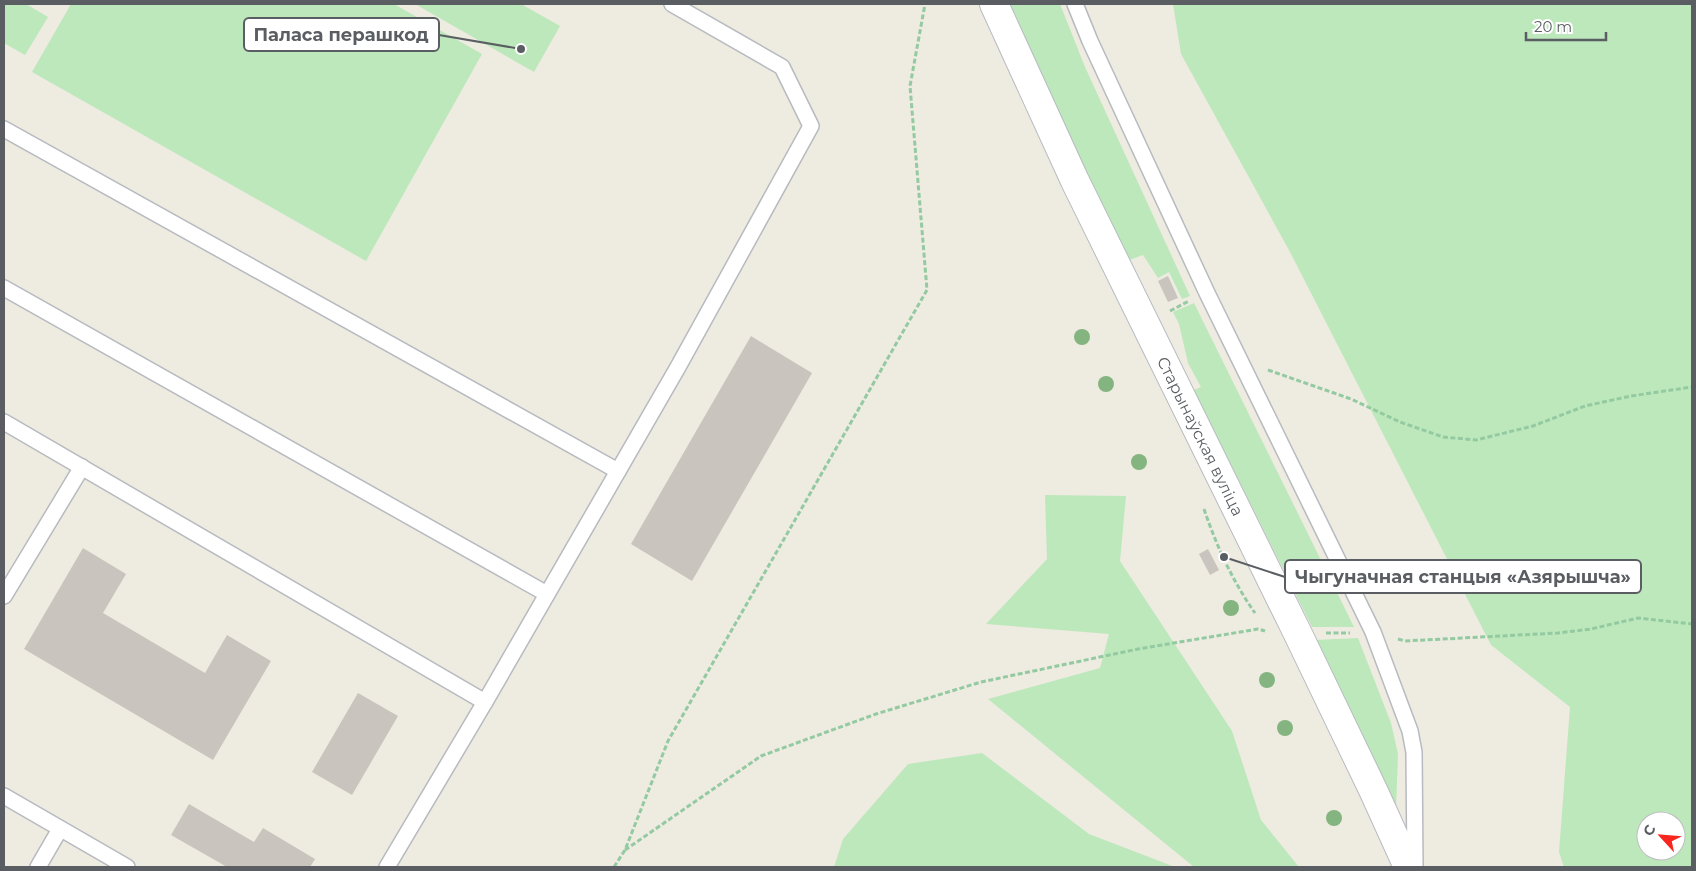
<svg xmlns="http://www.w3.org/2000/svg" width="1696" height="871" viewBox="0 0 1696 871" font-family="Montserrat,sans-serif">
  <style>
    .green { fill: #bde8bb; fill-rule: evenodd }
    .building { fill: #c9c5be }
    .lines { fill: none; stroke-linecap: round; stroke-linejoin: round }
    .service-casing { stroke: #b7babf; stroke-width: 18 }
    .secondary-casing { stroke: #b7bbc1; stroke-width: 30 }
    .path { stroke: #94caa1; stroke-width: 3; stroke-dasharray: 5 2.5; stroke-linecap: butt }
    .service { stroke: #fff; stroke-width: 15 }
    .secondary { stroke: #fff; stroke-width: 28 }
    .tree { fill: #84b47f }
    .labels { text-anchor: middle; stroke-width: 4; stroke-linejoin: round; paint-order: stroke }
    .street-label { font-size: 16px; fill: #5a5e63; stroke: #fff }
    .leader { fill: none; stroke: #5a5e63; stroke-width: 2 }
    .callout-dot { fill: #5a5e63; stroke: #fff; stroke-width: 2 }
    .callout { fill: #fff; stroke: #5a5e63; stroke-width: 2 }
    .callout-label { font-size: 18px; text-anchor: middle; font-weight: bold; fill: #5a5e63 }
  </style>
  <rect width="100%" height="100%" fill="#eeebe1"/>
  <g class="green">
    <path d="M4,4H26L48,17L25,55L4,43Z"/>
    <path d="M71,4H394L482,54L366,261L32,72Z"/>
    <path d="M415,4H521L560,26L534,72Z"/>
    <path d="M1010,4H1060L1085,67L1190,296L1182,299L1169,272L1158,278L1143,255L1127,261L1064,133L1029,46Z"/>
    <path d="M1173,4H1692V867H1564L1559,852L1570,707L1491,645L1290,252L1181,54ZM1646,821H1676V851H1646Z"/>
    <path d="M1194,303L1354,627H1312L1194,390L1201,387L1188,363L1179,324L1173,312Z"/>
    <path d="M1045,495L1126,496L1120,561L1232,731L1261,820L1299,867H1194L988,699L1100,668L1109,634L986,624L1047,559Z"/>
    <path d="M1358,638L1391,723L1398,754L1396,810L1314,640Z"/>
    <path d="M982,753L1089,834L1175,867H834L843,839L908,764Z"/>
  </g>
  <g class="building">
    <path d="M1168,276L1178,298L1168,302L1158,281Z"/>
    <path d="M751,336L812,373L692,581L631,544Z"/>
    <path d="M83,548L126,574L103,613L205,673L227,635L271,661L213,760L24,649Z"/>
    <path d="M1208,549L1219,570L1210,575L1199,554Z"/>
    <path d="M358,693L398,716L352,795L312,772Z"/>
    <path d="M189,804L254,842L263,828L315,859L310,867H227L171,835Z"/>
  </g>
  <g class="lines">
    <g class="service-casing">
      <g id="service">
        <path d="M1075,4L1090,41L1207,293L1373,632L1410,731L1414,752L1415,867"/>
        <path d="M4,129L618,471"/>
        <path d="M4,288L547,594"/>
        <path d="M4,422L485,702"/>
        <path d="M4,596L82,467"/>
        <path d="M4,796L127,867"/>
        <path d="M38,867L60,829"/>
        <path d="M387,867L485,702L678,367L811,126L782,67L672,4"/>
      </g>
    </g>
    <g class="secondary-casing">
      <g id="secondary">
        <path id="s1" d="M994,4L1075,181L1298,634L1374,792L1408,867"/>
      </g>
    </g>
    <g class="path">
      <path d="M1170,311L1189,301"/>
      <path d="M1268,370L1351,399L1400,422L1443,437L1476,440L1533,426L1585,406L1631,396L1692,387"/>
      <path d="M1204,509C1216,545 1233,582 1255,613"/>
      <path d="M1326,633H1350"/>
      <path d="M1398,639L1405,641L1558,633L1591,629L1638,618L1692,624"/>
      <path d="M625,850L761,756L876,714L981,682L1138,649L1258,629L1265,631"/>
      <path d="M614,867L625,850L668,741L927,290L910,86L925,4"/>
    </g>
    <use href="#service" class="service"/>
    <use href="#secondary" class="secondary"/>
  </g>
  <g class="tree">
    <circle cx="1082" cy="337" r="8"/>
    <circle cx="1106" cy="384" r="8"/>
    <circle cx="1139" cy="462" r="8"/>
    <circle cx="1231" cy="608" r="8"/>
    <circle cx="1267" cy="680" r="8"/>
    <circle cx="1285" cy="728" r="8"/>
    <circle cx="1334" cy="818" r="8"/>
  </g>
  <g class="labels">
    <g class="street-label">
      <text dy="6" stroke="none"><textPath href="#s1" startOffset="479">Старынаўская вуліца</textPath></text>
    </g>
  </g>
  <path class="leader" d="M521 49L439 35M1224 557L1285 577"/>
  <g class="callout-dot">
    <circle cx="521" cy="49" r="5"/>
    <circle cx="1224" cy="557" r="5"/>
  </g>
  <g class="callout">
    <rect x="244" y="18" width="195" height="33" rx="5"/>
    <rect x="1285" y="560" width="356" height="33" rx="5"/>
  </g>
  <g class="callout-label">
    <text x="341" y="41">Паласа перашкод</text>
    <text x="1463" y="583">Чыгуначная станцыя «Азярышча»</text>
  </g>
  <rect width="1696" height="871" fill="none" stroke="#5a5e63" stroke-width="10"/>
  <g transform="translate(1661 836) rotate(296)"><circle r="24" fill="#ffffff" stroke="#bdbfc1"/>
  <path d="M0-4L9 19L0 12L-9 19Z" fill="#f8261e"/>
  <text y="-8" font-size="14" font-weight="bold" text-anchor="middle" fill="#5a5e63">С</text>
  </g>
  <path d="M1526 32v8h80v-8" fill="none" stroke="#5a5e63" stroke-width="2.5"/>
  <text x="1534" y="32" font-size="15" fill="#5a5e63" stroke="#ffffff" stroke-width="4" paint-order="stroke">20 m</text>
</svg>
